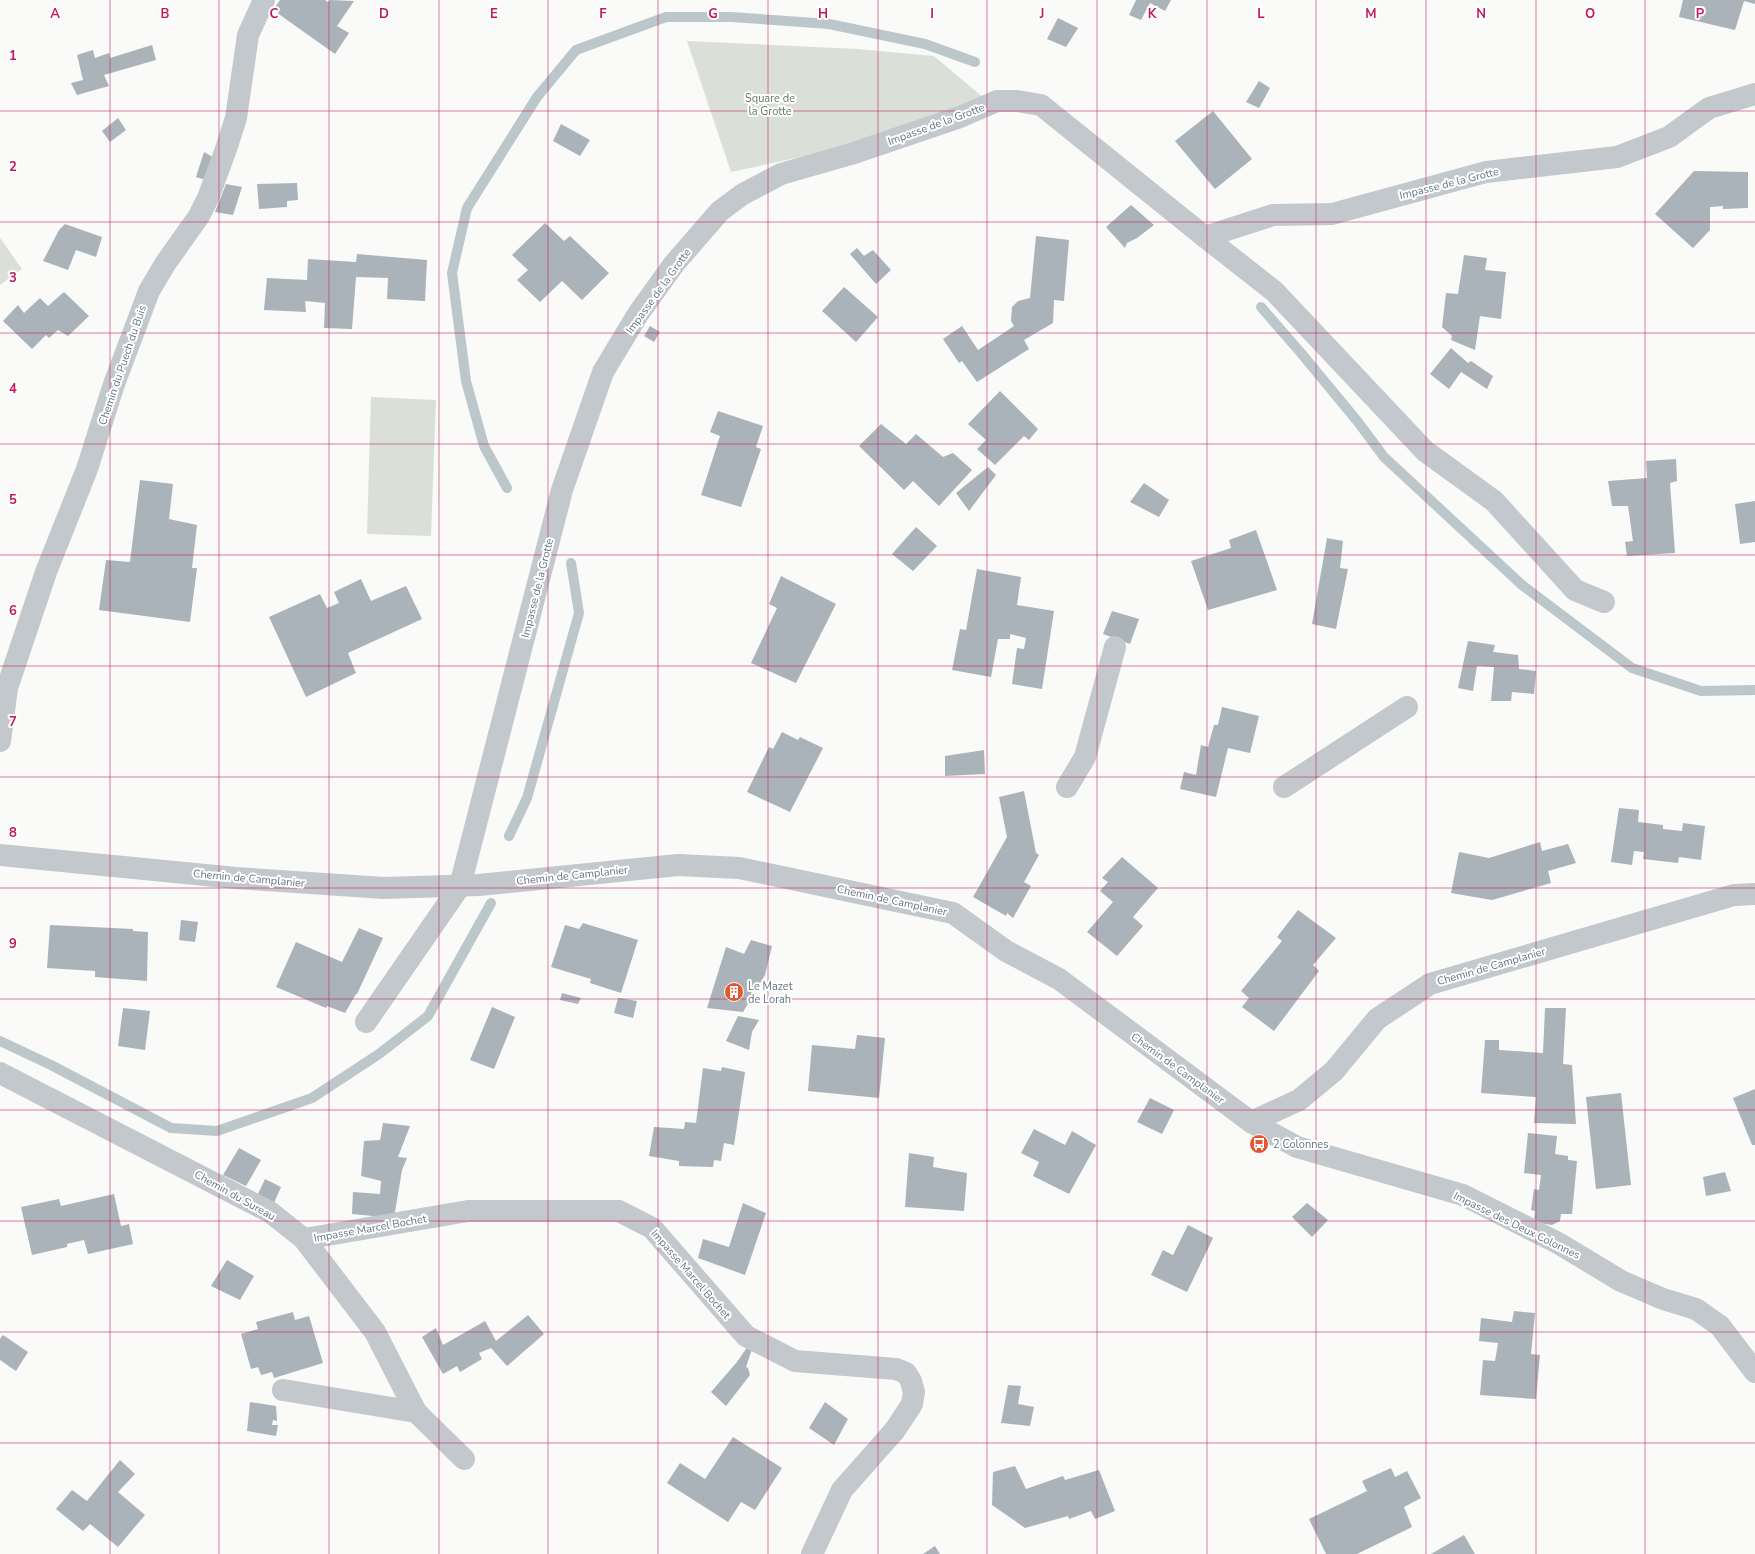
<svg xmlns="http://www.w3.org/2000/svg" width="1755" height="1554" viewBox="0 0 1755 1554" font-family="'Nunito Sans',sans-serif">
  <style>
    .green { fill: #dadfd7 }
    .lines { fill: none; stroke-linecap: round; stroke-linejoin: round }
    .stream { stroke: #bbc7cb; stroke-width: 10 }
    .building { fill: #aab3b9 }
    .minor { stroke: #c3c8cc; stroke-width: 22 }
    .grid { fill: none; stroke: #c2185b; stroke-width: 1; stroke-opacity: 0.55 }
    .labels { text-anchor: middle; stroke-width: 4; stroke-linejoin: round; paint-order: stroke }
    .park-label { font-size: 11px; fill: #687a64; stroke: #fff }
    .street-label { font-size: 11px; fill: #657683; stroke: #fff }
    .poi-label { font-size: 11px; fill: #657683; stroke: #fff; text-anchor: start }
    .grid-label { font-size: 13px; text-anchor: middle; font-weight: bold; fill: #c2185b; stroke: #fff; stroke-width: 4; stroke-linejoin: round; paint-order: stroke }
  </style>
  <rect width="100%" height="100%" fill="#fafaf8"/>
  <g class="green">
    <path d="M687,41L857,49L934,56L985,99L847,147L731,172Z"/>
    <path d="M0,238L22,269L0,285Z"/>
    <path d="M371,397L436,400L431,536L367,534Z"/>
  </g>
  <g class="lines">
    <g class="stream">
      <path d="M1261,307L1301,353L1358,422L1384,457L1522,585L1632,668L1701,691L1755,690"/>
      <path d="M507,488L484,446L466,381L452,273L467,208L537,97L576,50L666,17H731L829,24L925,44L975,62"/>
      <path d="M509,836L527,798L579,613L571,563"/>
      <path d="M0,1041L51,1065L171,1128L217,1131L312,1098L379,1054L428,1016L491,903"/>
    </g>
  </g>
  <g class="building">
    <path d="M280,0H325L328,2L330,0L354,1L337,26L349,33L335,54L273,10Z"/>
    <path d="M1136,0H1171L1165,11L1150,3L1141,20L1129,15Z"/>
    <path d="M1683,0H1755V4L1744,1L1735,30L1679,17Z"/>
    <path d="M1058,18L1078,28L1066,47L1047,39Z"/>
    <path d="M152,45L156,60L104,75L109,86L77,95L71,83L83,80L77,55L93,50L95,58L109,53L110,58Z"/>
    <path d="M1259,81L1270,88L1259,108L1246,102Z"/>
    <path d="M1213,111L1252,159L1215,189L1175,141Z"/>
    <path d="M118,118L126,130L110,142L102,131Z"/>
    <path d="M561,124L590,140L580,156L553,141Z"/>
    <path d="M204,152L218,160L209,181L196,177Z"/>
    <path d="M1694,171L1748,172V208L1723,209V206L1710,207V230L1693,248L1655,214Z"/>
    <path d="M297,183L298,200L287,201V207L259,209L257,184Z"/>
    <path d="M226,184L242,187L233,215L215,212Z"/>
    <path d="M1131,205L1154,225L1137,238L1127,243L1125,248L1106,227Z"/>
    <path d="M545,223L564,241L570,236L609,273L582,300L562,281L540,302L517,280L528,270L512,255Z"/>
    <path d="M65,224L102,237L96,257L76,250L68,270L43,261L59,230Z"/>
    <path d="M1036,236L1069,240L1064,301L1054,300L1053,323L1024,340L1029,349L977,382L962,361L959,363L943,339L962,326L978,350L1014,326L1011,321L1012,307L1018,301L1030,298Z"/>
    <path d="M857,248L864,256L873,250L891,270L876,284L850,254Z"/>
    <path d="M357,254L427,260L425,301L387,299L388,278L356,277L352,329L324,328L325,303L305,301L306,312L264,310L267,278L307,280L308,259L356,262Z"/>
    <path d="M1464,255L1487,258L1485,270L1506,272L1501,319L1480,316L1475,350L1451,340L1452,336L1442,327L1446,293L1458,294Z"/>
    <path d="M844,287L878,317L856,342L822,311Z"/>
    <path d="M64,292L89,316L68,336L58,330L49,338L46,335L32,349L3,321L18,305L24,313L40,298L48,306Z"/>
    <path d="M650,326L660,332L654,342L644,336Z"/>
    <path d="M1451,348L1468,363L1471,361L1493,376L1487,389L1461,372L1449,389L1430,374Z"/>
    <path d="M1000,391L1038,429L1029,440L1024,436L995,465L977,449L986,440L968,424Z"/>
    <path d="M718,411L763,426L756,447L761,449L741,507L701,495L720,436L710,432Z"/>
    <path d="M881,424L906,444L916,434L943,457L953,453L972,470L939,506L913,481L904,490L859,446Z"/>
    <path d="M1676,459L1677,481L1670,483L1675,553L1627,556L1625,542L1633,541L1628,506H1612L1608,481L1647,478L1646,461Z"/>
    <path d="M988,467L996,475L969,511L956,493Z"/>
    <path d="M140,480L173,484L169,519L197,525L192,568H197L190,622L99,610L106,560L130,562Z"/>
    <path d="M1144,483L1169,500L1159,517L1130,502Z"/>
    <path d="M1755,501V542L1740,544L1735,504Z"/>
    <path d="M916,527L937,546L913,571L892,554Z"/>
    <path d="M1256,530L1277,590L1208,610L1191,561L1231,548L1229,540Z"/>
    <path d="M1327,538L1343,541L1340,568L1348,569L1336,629L1312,624Z"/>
    <path d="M977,569L1021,577L1017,605L1054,611L1042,689L1012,684L1017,648L1024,649L1026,638L1010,634V639H998L991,677L952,670L960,629L966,630Z"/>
    <path d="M781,576L836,604L796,683L751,663L777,608L769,604Z"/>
    <path d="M361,579L371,601L406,586L422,619L348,653L356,673L306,697L269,617L320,594L327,608L339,603L334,592Z"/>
    <path d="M1112,611L1139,619L1130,644L1103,634Z"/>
    <path d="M1468,641L1495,645L1493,652L1518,655L1519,669L1536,671L1534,694L1512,692L1511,701H1491L1494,667L1477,666L1473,691L1458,688Z"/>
    <path d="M1222,707L1259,716L1250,753L1228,748L1216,797L1180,789L1184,772L1196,775L1201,745L1208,747L1214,725H1218Z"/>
    <path d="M782,732L798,740L800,737L823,748L790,812L747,792L769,747L773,749Z"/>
    <path d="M984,750L985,774L945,776V756Z"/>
    <path d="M1024,791L1036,853L1039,855L1024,882L1031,886L1013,918L1007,913L1006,916L973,897L1007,837L999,797Z"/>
    <path d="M1619,808L1639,810L1638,822L1663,825V829L1682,831L1683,823L1705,826L1701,860L1679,857L1678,863L1643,859L1644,852L1634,851L1632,865L1611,862Z"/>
    <path d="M1540,842L1542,851L1568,844L1576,863L1548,871L1551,883L1492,900L1451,893L1459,852L1489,858Z"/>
    <path d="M1122,857L1158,888L1133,917L1143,926L1117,956L1087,932L1113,902L1100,891L1108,882L1102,878Z"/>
    <path d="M1298,910L1336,938L1313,965L1319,971L1274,1031L1242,1007L1249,998L1241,991L1282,941L1277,937Z"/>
    <path d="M181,920L198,922L195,942L179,940Z"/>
    <path d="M583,923L638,940L621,993L590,983L591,979L551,967L565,925L579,929Z"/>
    <path d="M50,925L133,929V931L148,932L147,981L95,977V971L47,968Z"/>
    <path d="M359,928L383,938L357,994H356L345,1013L327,1006L326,1008L276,987L296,942L342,962Z"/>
    <path d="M751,940L772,946L765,975L743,1012L707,1008L726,947L744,954Z"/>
    <path d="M562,993L581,998L578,1004L560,1000Z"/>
    <path d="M618,998L637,1001L633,1018L614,1013Z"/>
    <path d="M492,1007L515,1017L494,1069L470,1060Z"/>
    <path d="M123,1008L150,1011L145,1050L118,1046Z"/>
    <path d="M1545,1008H1566L1563,1064L1572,1065L1576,1124L1534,1123L1536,1097L1481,1093L1485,1040H1499V1050L1543,1053Z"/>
    <path d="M738,1016L759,1020L752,1032L749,1050L726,1041Z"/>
    <path d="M857,1035L885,1038L879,1098L808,1091L812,1045L855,1049Z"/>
    <path d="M722,1067L745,1072L734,1145L724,1143L721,1161L714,1160L713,1167L679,1166V1161L649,1156L654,1127L684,1129L685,1122L696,1123L703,1068L721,1071Z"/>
    <path d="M1755,1089V1145H1752L1733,1098Z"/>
    <path d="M1621,1093L1631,1185L1596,1189L1586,1097Z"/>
    <path d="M1150,1098L1174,1110L1162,1134L1137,1122Z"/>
    <path d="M383,1123L410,1126L398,1157L407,1158L402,1170L394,1218L352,1214L353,1192L380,1194L381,1181L361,1176L364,1141L380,1140Z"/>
    <path d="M1034,1129L1065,1145L1072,1131L1096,1145L1069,1194L1033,1176L1039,1162L1021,1153Z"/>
    <path d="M1528,1133L1557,1136L1555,1154L1568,1156V1160L1577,1161L1572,1214H1561L1560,1221L1552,1225L1534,1222L1535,1211L1531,1210L1534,1189L1539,1190L1541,1175L1524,1173Z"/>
    <path d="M239,1148L261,1160L246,1186L223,1175Z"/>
    <path d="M909,1153L934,1157L933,1167L967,1173L964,1211L905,1207Z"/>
    <path d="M1725,1172L1731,1191L1706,1196L1703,1177Z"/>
    <path d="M265,1179L281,1187L274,1203L258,1194Z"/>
    <path d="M114,1194L121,1226L129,1224L133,1244L88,1254L84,1240L67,1244V1247L32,1255L21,1207L59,1199L61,1206Z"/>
    <path d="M743,1203L766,1213L745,1275L698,1258L703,1239L729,1247Z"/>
    <path d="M1307,1203L1328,1220L1312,1237L1292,1217Z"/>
    <path d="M1188,1225L1213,1238L1187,1292L1151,1275L1163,1250L1173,1255Z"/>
    <path d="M227,1260L254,1276L240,1300L211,1286Z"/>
    <path d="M1514,1311L1535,1313L1531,1354L1540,1355L1536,1399L1480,1395L1483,1360L1495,1361L1498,1343L1479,1341L1481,1318L1512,1322Z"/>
    <path d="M293,1312L295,1320L309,1316L323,1363L274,1378L272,1372L261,1375L258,1367L251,1369L241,1334L258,1329L256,1322Z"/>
    <path d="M528,1315L544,1334L507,1366L491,1348L479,1353L482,1359L460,1372L457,1366L443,1374L422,1337L436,1328L443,1345L485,1321L496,1341Z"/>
    <path d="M3,1335L28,1352L16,1371L0,1360V1339Z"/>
    <path d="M748,1346L752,1349L746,1367L748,1368L750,1375L726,1406L711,1392L737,1362Z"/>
    <path d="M1008,1385L1021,1386L1018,1404L1034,1407L1030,1426L1001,1423Z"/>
    <path d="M250,1402L276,1406L277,1421L273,1420L272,1425H278L276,1436L247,1431Z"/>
    <path d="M825,1402L848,1419L834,1445L809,1428Z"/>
    <path d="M733,1437L782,1468L755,1510L741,1502L728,1522L667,1483L680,1463L705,1479Z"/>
    <path d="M120,1460L135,1474L118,1492L145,1515L118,1547L90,1524L83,1531L56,1509L72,1490L87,1501Z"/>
    <path d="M1015,1466L1026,1489L1063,1476L1065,1480L1099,1470L1115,1511L1095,1519L1091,1511L1069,1519L1068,1516L1025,1528L992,1505L993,1472Z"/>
    <path d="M1391,1468L1395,1477L1407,1471L1421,1498L1404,1507L1412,1527L1357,1554H1326L1309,1519L1367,1491L1362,1481Z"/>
    <path d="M1464,1535L1475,1554H1431Z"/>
    <path d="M935,1546L940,1554H923Z"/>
  </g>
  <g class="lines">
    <g class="minor">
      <path d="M1205,237L1273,215L1332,214L1486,172L1617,157L1669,137L1709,108L1755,94"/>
      <path d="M0,741L7,688L46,572L87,469L114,384L149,291L165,264L199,216L208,198L226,149L236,118L248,35L264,0"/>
      <path d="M1067,787L1085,757L1115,647"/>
      <path d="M1284,787L1407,707"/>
      <path d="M0,855L236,878L384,888L479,885L678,865L739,868L953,913L1006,951L1059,979L1251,1122L1299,1100L1334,1071L1377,1019L1430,984L1734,895L1755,894"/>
      <path d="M366,1022L460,886L562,490L603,372L638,314L674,264L720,211L743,194L781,174L851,154L960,117L997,101H1017L1041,105L1205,237L1274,291L1425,451L1494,501L1575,590L1604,602"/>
      <path d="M0,1073L270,1212L304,1239L375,1332L416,1412L464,1459"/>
      <path d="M1251,1122L1297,1147L1463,1195L1558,1243L1621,1281L1663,1299L1696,1309L1720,1326L1755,1372"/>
      <path d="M304,1239L468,1211H619L652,1228L746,1336L795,1361L896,1369L906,1373L911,1381L914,1392L912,1404L895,1430L842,1490L812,1554"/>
      <path d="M283,1390L416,1412"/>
    </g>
  </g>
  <path class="grid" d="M110,0V1554M219,0V1554M329,0V1554M439,0V1554M548,0V1554M658,0V1554M768,0V1554M878,0V1554M987,0V1554M1097,0V1554M1207,0V1554M1316,0V1554M1426,0V1554M1536,0V1554M1645,0V1554M0,111H1755M0,222H1755M0,333H1755M0,444H1755M0,555H1755M0,666H1755M0,777H1755M0,888H1755M0,999H1755M0,1110H1755M0,1221H1755M0,1332H1755M0,1443H1755"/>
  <defs>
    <g id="building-disc" transform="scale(1)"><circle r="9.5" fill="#e4572e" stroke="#fff"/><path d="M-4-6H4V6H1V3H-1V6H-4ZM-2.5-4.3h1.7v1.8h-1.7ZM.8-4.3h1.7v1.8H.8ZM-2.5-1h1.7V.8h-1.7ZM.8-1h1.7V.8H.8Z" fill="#fff"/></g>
    <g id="bus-disc" transform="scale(1)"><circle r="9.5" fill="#e4572e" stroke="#fff"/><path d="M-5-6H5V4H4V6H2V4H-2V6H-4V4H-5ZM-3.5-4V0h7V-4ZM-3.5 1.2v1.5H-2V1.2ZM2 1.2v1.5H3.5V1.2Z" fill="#fff"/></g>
  </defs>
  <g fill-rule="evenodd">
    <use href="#building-disc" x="734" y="992"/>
    <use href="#bus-disc" x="1259" y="1144"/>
  </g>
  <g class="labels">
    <g class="park-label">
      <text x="770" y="102">Square de<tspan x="770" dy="13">la Grotte</tspan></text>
    </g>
    <g class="street-label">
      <text transform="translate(936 124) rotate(-20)" y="4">Impasse de la Grotte</text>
      <text transform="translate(1449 183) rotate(-14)" y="4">Impasse de la Grotte</text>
      <text transform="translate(658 291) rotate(-54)" y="4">Impasse de la Grotte</text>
      <text transform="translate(122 365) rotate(-71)" y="4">Chemin du Puech du Buis</text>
      <text transform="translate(537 588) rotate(-76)" y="4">Impasse de la Grotte</text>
      <text transform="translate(572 875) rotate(-6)" y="4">Chemin de Camplanier</text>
      <text transform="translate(249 878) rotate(5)" y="4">Chemin de Camplanier</text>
      <text transform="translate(892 900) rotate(12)" y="4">Chemin de Camplanier</text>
      <text transform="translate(1491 966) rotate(-16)" y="4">Chemin de Camplanier</text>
      <text transform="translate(1178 1068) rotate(36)" y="4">Chemin de Camplanier</text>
      <text transform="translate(235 1195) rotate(29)" y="4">Chemin du Sureau</text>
      <text transform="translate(1517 1225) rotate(26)" y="4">Impasse des Deux Colonnes</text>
      <text transform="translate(370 1228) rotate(-10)" y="4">Impasse Marcel Bochet</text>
      <text transform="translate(691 1274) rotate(49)" y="4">Impasse Marcel Bochet</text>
    </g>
    <g class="poi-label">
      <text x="748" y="990">Le Mazet<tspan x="748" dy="13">de Lorah</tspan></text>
      <text x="1273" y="1148">2 Colonnes</text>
    </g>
  </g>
  <g class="grid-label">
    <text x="55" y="18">A</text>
    <text x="165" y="18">B</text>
    <text x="274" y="18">C</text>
    <text x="384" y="18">D</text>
    <text x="494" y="18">E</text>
    <text x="603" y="18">F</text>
    <text x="713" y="18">G</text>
    <text x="823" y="18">H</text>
    <text x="932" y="18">I</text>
    <text x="1042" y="18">J</text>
    <text x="1152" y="18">K</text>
    <text x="1261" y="18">L</text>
    <text x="1371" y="18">M</text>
    <text x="1481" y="18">N</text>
    <text x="1590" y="18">O</text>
    <text x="1700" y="18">P</text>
    <text x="13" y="60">1</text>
    <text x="13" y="171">2</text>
    <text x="13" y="282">3</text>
    <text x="13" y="393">4</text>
    <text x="13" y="504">5</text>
    <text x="13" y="615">6</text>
    <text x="13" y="726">7</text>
    <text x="13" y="837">8</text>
    <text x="13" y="948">9</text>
  </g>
</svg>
